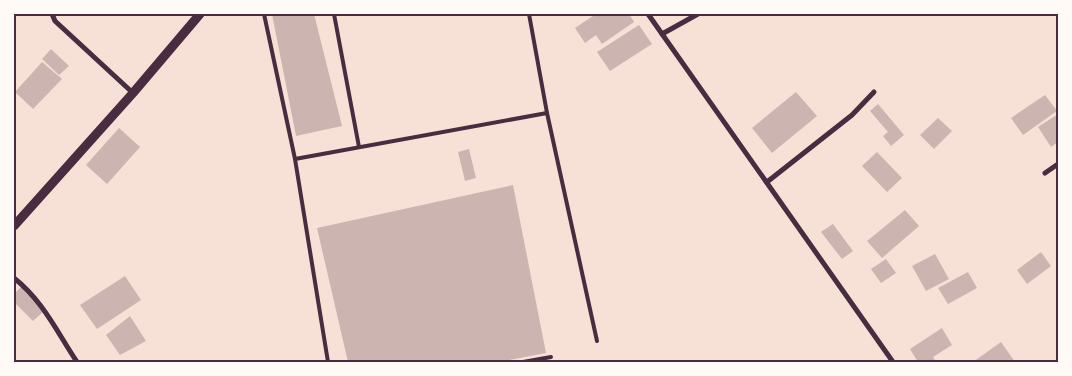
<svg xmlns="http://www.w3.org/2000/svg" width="1072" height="376" viewBox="0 0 1072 376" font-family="'Public Sans',sans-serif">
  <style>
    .building { fill: #ccb4b1 }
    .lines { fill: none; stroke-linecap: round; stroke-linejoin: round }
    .service { stroke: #4a2c40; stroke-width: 4 }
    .minor { stroke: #4a2c40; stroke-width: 5 }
    .tertiary { stroke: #4a2c40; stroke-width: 9 }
    .neatline { fill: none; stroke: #4a2c40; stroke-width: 2 }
  </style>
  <rect width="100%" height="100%" fill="#f7e1d7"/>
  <g class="building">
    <path d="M272,14H314L342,126L296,136Z"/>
    <path d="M596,14H629L634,22L602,44L596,35L585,43L575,28Z"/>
    <path d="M639,25L652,44L610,71L597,52Z"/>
    <path d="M51,49L69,66L59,75L42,59Z"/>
    <path d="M42,62L62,79L33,109L15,92Z"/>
    <path d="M796,92L817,116L772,153L752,128Z"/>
    <path d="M1045,95L1057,111L1023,135L1011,118Z"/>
    <path d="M878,104L904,135L891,146L883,136L888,132L870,111Z"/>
    <path d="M1058,114V142L1051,147L1038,127Z"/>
    <path d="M938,118L952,131L934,149L920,135Z"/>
    <path d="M119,128L140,147L107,184L86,165Z"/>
    <path d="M469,149L476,178L465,181L458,152Z"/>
    <path d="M877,152L902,178L887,192L862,166Z"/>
    <path d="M513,185L546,353L498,362H348L317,228Z"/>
    <path d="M905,210L919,226L882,258L867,241Z"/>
    <path d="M833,224L853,251L842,259L821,232Z"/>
    <path d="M1041,252L1051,266L1027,284L1017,270Z"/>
    <path d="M935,254L949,279L926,291L912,266Z"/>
    <path d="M886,259L896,273L881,283L871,269Z"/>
    <path d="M968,272L977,288L948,304L938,288Z"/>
    <path d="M125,276L141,300L97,329L80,305Z"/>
    <path d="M21,287L45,310L33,321L14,302V294Z"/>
    <path d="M130,316L146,341L120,355L106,335Z"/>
    <path d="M942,328L952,345L933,357L936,362H918L910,349Z"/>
    <path d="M1001,342L1015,362H973Z"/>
  </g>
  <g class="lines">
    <g class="service">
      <path d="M264,14L295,159L328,362"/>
      <path d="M334,14L359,147"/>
      <path d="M529,14L547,113L597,341"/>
      <path d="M295,159L547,113"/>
      <path d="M523,362L551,357"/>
    </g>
    <g class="minor">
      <path d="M52,14L55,21L133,93"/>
      <path d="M648,14L893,362"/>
      <path d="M662,34L698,14"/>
      <path d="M1045,173L1058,164"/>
      <path d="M767,182L852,115L874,92"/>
      <path d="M14,278C43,301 57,332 77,362"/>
    </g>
    <path class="tertiary" d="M14,226L133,93L200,14"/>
  </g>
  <rect width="1072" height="376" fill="none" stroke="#fffaf5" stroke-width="30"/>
  <rect x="15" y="15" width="1042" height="346" class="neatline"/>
</svg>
